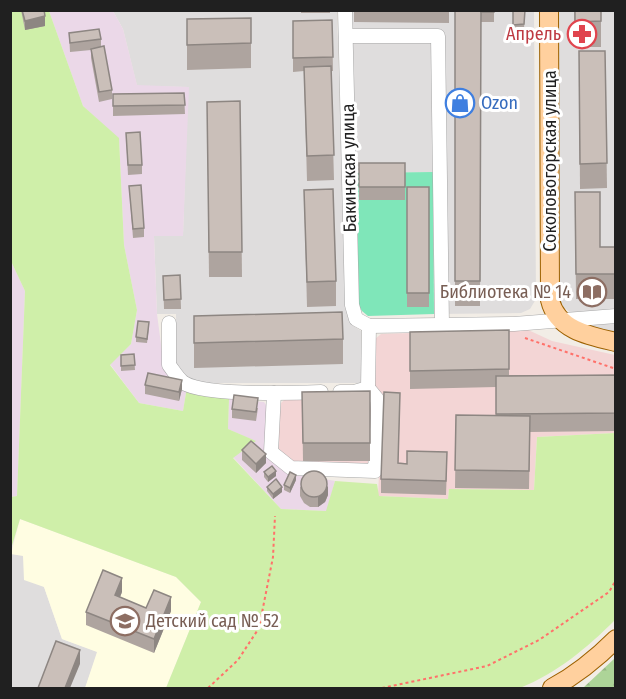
<svg xmlns="http://www.w3.org/2000/svg" width="626" height="699" viewBox="0 0 626 699" font-family="'Fira Sans Condensed',sans-serif">
  <style>
    .residential { fill: #dfdddd }
    .commercial { fill: #f3d5d5 }
    .industrial { fill: #ebd8e8 }
    .education { fill: #fffde2 }
    .grass { fill: #cfefa9 }
    .forest { fill: url(#forest-firs) }
    .pitch { fill: #7fe6b9 }
    .lines { fill: none; stroke-linecap: round; stroke-linejoin: round }
    .minor-casing { stroke: #a7a7a7; stroke-width: 15 }
    .major-casing { stroke: #9d6100; stroke-width: 20 }
    .path { stroke: #ff716a; stroke-width: 2; stroke-dasharray: 3 3; stroke-linecap: butt }
    .minor { stroke: #fff; stroke-width: 14 }
    .major { stroke: #ffd09e; stroke-width: 18 }
    .wall { fill: #aea49f }
    .shaded-wall { fill: #8d8682 }
    .building { fill: #cabfb9; stroke: #8d8682; stroke-width: 1.5 }
    .labels { text-anchor: middle; stroke-width: 6; stroke-linejoin: round; paint-order: stroke }
    .health-label { font-size: 18px; fill: #be3a42; stroke: #fff; text-anchor: end }
    .shop-label { font-size: 18px; fill: #366cbe; stroke: #fff; text-anchor: start }
    .street-label { font-size: 18px; fill: #202020; stroke: #fff }
    .education-label { font-size: 18px; fill: #785e54; stroke: #fff; text-anchor: end }
  </style>
  <defs>
    <pattern id="forest-firs" width="22" height="20" patternUnits="userSpaceOnUse" patternTransform="scale(1.5)"><rect width="22" height="20" fill="#add498"/><path d="M5 1l3.5 6h-7zM16 11l3.5 6h-7z" fill="#95b683"/></pattern>
  </defs>
  <rect width="100%" height="100%" fill="#f2ede6"/>
  <g class="residential">
    <path d="M113,11H337L346,307L352,325L361,331V383H207L184,378L176,368V314H157L154,236L183,235L188,87L137,86L123,29Z"/>
    <path d="M351,11H534L536,299L530,309L521,313L434,314L433,172L355,173Z"/>
    <path d="M557,11H615V332L592,328L563,307L559,298Z"/>
    <path d="M11,554L23,555L44,587L62,639L98,652L85,688H11Z"/>
  </g>
  <g class="commercial">
    <path d="M526,329L552,341L615,355V433L537,437L534,490L449,489L448,499L378,496L382,410L374,384L375,339L381,334Z"/>
    <path d="M286,398L370,400L374,411L373,467L292,464L277,447L281,403Z"/>
  </g>
  <g class="industrial">
    <path d="M49,11H113L123,29L137,85L189,87L183,236H154L157,314L164,367L187,387L183,411L139,403L110,364L131,344L137,310L124,245L119,139L83,106Z"/>
    <path d="M10,259L25,291L17,496L11,497Z"/>
    <path d="M229,399L264,402L268,408L267,454L290,472L335,481L327,511L281,509L233,457L255,441L228,429Z"/>
  </g>
  <path class="education" d="M20,519L176,577L201,602L166,688H85L97,652L62,639L44,587L24,580L23,556L11,554Z"/>
  <path class="grass" d="M11,11H49L83,106L119,138L124,245L137,310L131,344L110,365L139,403L183,411L187,387L229,399L228,429L256,441L233,458L281,509L326,511L335,481L377,484L379,496L448,499L449,489L534,490L537,437L615,433V620C587,648 557,673 520,688H166L201,602L176,577L20,519L11,549V497L17,496L25,291L10,259Z"/>
  <path class="forest" d="M615,658V688H583Z"/>
  <path class="pitch" d="M433,172L434,314L368,316L362,311L357,303L355,173Z"/>
  <g class="lines">
    <g class="minor-casing">
      <g id="minor">
        <path d="M345,10L352,305L356,319L369,326L514,324L616,316"/>
        <path d="M346,36H438L442,325"/>
        <path d="M169,323V365C173,370 178,379 184,383C205,396 292,393 321,392"/>
        <path d="M340,392H354L368,388L369,326"/>
        <path d="M274,393L271,452L291,468L375,471L378,410L377,399L368,388"/>
      </g>
    </g>
    <g class="major-casing">
      <g id="major">
        <path d="M549,10L550,300C557,330 589,336 616,342"/>
        <path d="M552,688C576,675 596,659 616,639"/>
      </g>
    </g>
    <g class="path">
      <path d="M525,338L616,369"/>
      <path d="M208,688L238,660L259,628L273,557L275,516"/>
      <path d="M382,688L487,666L539,640L609,592L616,580"/>
    </g>
    <use href="#minor" class="minor"/>
    <use href="#major" class="major"/>
  </g>
  <g class="wall">
    <path d="M21,10H44L45,26L25,30Z"/>
    <rect x="215" y="10" width="32" height="1"/>
    <rect x="301" y="10" width="29" height="3"/>
    <path d="M354,10H449V23L354,22Z"/>
    <path d="M455,10H494V22H481L480,306H455Z"/>
    <path d="M513,10H525L524,29H513Z"/>
    <path d="M574,10H601V47H575Z"/>
    <path d="M187,19L251,43V68L187,70Z"/>
    <path d="M332,20L333,71H331L334,180L307,181L304,71L293,72V21Z"/>
    <path d="M69,33L101,39V47L112,90V99L99,102L91,58V50L70,52Z"/>
    <path d="M579,51H605L607,188L580,189Z"/>
    <path d="M184,93L185,114L113,116V94Z"/>
    <path d="M240,101L242,277H209L207,102Z"/>
    <path d="M126,133L142,165V174L128,175Z"/>
    <rect x="359" y="163" width="46" height="37"/>
    <path d="M129,186L144,228V237L133,238Z"/>
    <rect x="407" y="187" width="22" height="120"/>
    <path d="M304,190L336,281V306L307,307Z"/>
    <path d="M575,192L600,247H615V299H576Z"/>
    <path d="M180,275L181,309H164L163,276Z"/>
    <path d="M194,316L343,339V364L194,368Z"/>
    <path d="M149,327L147,343L136,342V337Z"/>
    <path d="M509,330V375H615V431L530,432L529,489L455,488L456,415L496,416V387L410,389V332Z"/>
    <path d="M134,354L135,370L121,371V355Z"/>
    <path d="M145,385L182,389L179,401L145,394Z"/>
    <path d="M370,391V461H303L302,392Z"/>
    <path d="M400,407L398,463L447,466L446,495L381,493V479Z"/>
    <path d="M258,408L256,421L232,418V409Z"/>
    <path d="M242,450L266,463L256,473L242,460Z"/>
    <path d="M264,472L276,476L268,482L264,477Z"/>
    <path d="M296,480L290,493L284,490V485Z"/>
    <path d="M267,487L282,492L273,499L267,491Z"/>
    <path d="M300,487L328,495L325,502L318,507H310L304,503L300,496Z"/>
    <path d="M122,592L120,597L146,608L171,611L154,653L86,625V612Z"/>
  </g>
  <g class="shaded-wall">
    <path d="M45,16V26L25,30V21Z"/>
    <path d="M182,380V389L179,401V392Z"/>
    <path d="M266,454V463L256,473V464Z"/>
    <path d="M276,471V476L268,482V477Z"/>
    <path d="M296,475V480L290,493V488Z"/>
    <path d="M328,486V495L325,502L318,507V497Z"/>
    <path d="M282,487V492L273,499V494Z"/>
    <path d="M122,578V592L115,609V595Z"/>
    <path d="M171,597V611L154,653V639Z"/>
    <path d="M80,650V664L70,688H65Z"/>
  </g>
  <g class="building">
    <path d="M22,10H44L45,16L25,21Z"/>
    <path d="M455,10H481L480,281H455Z"/>
    <rect x="481" y="10" width="13" height="2"/>
    <path d="M513,10H525L524,24L513,25Z"/>
    <path d="M575,10H601V21L575,22Z"/>
    <path d="M251,18V43L187,45V19Z"/>
    <path d="M332,20L333,57L293,58V21Z"/>
    <path d="M99,29L101,39L70,43L69,33Z"/>
    <path d="M104,46L112,90L99,92L91,49Z"/>
    <path d="M579,51H605L607,163L580,164Z"/>
    <path d="M331,66L334,155L307,156L304,67Z"/>
    <path d="M184,93L185,105L113,106V94Z"/>
    <path d="M240,101L242,252H209L207,102Z"/>
    <path d="M140,132L142,165H128L126,133Z"/>
    <rect x="359" y="163" width="46" height="24"/>
    <path d="M141,185L144,228L133,229L129,186Z"/>
    <rect x="407" y="187" width="22" height="106"/>
    <path d="M333,189L336,281L307,282L304,190Z"/>
    <path d="M575,192H600V247H615V274H576Z"/>
    <path d="M180,275L181,299L164,300L163,276Z"/>
    <path d="M342,312L343,339L194,343V316Z"/>
    <path d="M138,321L149,322L147,339L136,337Z"/>
    <path d="M509,330V369L410,371V332Z"/>
    <path d="M134,354L135,365L121,366V355Z"/>
    <path d="M148,373L182,380L179,392L145,385Z"/>
    <path d="M615,375V413L496,414V376Z"/>
    <path d="M370,391V443H303L302,392Z"/>
    <path d="M384,392L400,393L398,463L407,464V451L447,452L446,481L381,479Z"/>
    <path d="M234,395L258,398L256,412L232,409Z"/>
    <path d="M456,415L530,416L529,471L455,470Z"/>
    <path d="M251,441L266,454L256,464L242,450Z"/>
    <path d="M272,466L276,471L268,477L264,472Z"/>
    <circle cx="314" cy="484" r="13"/>
    <path d="M290,472L296,475L290,488L284,485Z"/>
    <path d="M276,479L282,487L273,494L267,487Z"/>
    <path d="M103,570L122,578L115,595L146,608L154,590L171,597L154,639L86,612Z"/>
    <path d="M56,641L80,650L65,688H38Z"/>
  </g>
  <defs>
    <g id="pharmacy-ring" transform="scale(1.5)"><circle r="9.5" fill="#fff" stroke="#e0444e" stroke-width="1.5"/><path d="M-2-6h4v4h4v4h-4v4h-4v-4h-4v-4h4Z" fill="#e0444e"/></g>
    <g id="shop-ring" transform="scale(1.5)"><circle r="9.5" fill="#fff" stroke="#3f7fe0" stroke-width="1.5"/><path d="M-5-2.5h2.3a2.7 3.5 0 0 1 5.4 0H5L5.5 6h-11ZM-1.5-2.5h3a1.5 2.3 0 0 0-3 0Z" fill="#3f7fe0"/></g>
    <g id="library-ring" transform="scale(1.5)"><circle r="9.5" fill="#fff" stroke="#8d6e63" stroke-width="1.5"/><path d="M-6-4Q-3-5.5-.7-3.5V5Q-3 3-6 4ZM6-4Q3-5.5 .7-3.5V5Q3 3 6 4Z" fill="#8d6e63"/></g>
    <g id="school-ring" transform="scale(1.5)"><circle r="9.5" fill="#fff" stroke="#8d6e63" stroke-width="1.5"/><path d="M0-5L7-2L0 1L-7-2ZM-4 1L0 2.5L4 1V4Q0 6-4 4Z" fill="#8d6e63"/></g>
  </defs>
  <g fill-rule="evenodd">
    <use href="#pharmacy-ring" x="582" y="34"/>
    <use href="#shop-ring" x="460" y="103"/>
    <use href="#library-ring" x="592" y="292"/>
    <use href="#school-ring" x="125" y="621"/>
  </g>
  <g class="labels">
    <g class="health-label">
      <text x="561" y="40">Апрель</text>
    </g>
    <g class="shop-label">
      <text x="481" y="109">Ozon</text>
    </g>
    <g class="street-label">
      <text transform="translate(550 161) rotate(-90)" y="6">Соколовогорская улица</text>
      <text transform="translate(349 168) rotate(-91)" y="6">Бакинская улица</text>
    </g>
    <g class="education-label">
      <text x="571" y="298">Библиотека № 14</text>
      <text x="146" y="627" text-anchor="start">Детский сад № 52</text>
    </g>
  </g>
  <rect width="626" height="699" fill="none" stroke="#202020" stroke-width="24"/>
</svg>
